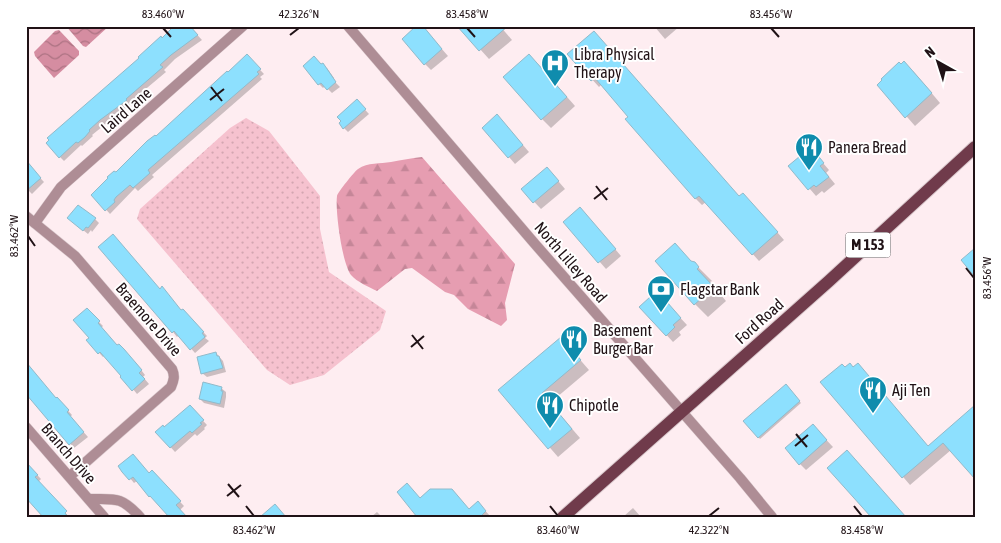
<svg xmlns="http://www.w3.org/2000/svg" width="1001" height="543" viewBox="0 0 1001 543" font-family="'Asap Condensed',sans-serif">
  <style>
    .grass { fill: url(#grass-dots) }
    .forest { fill: url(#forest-firs) }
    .water { fill: url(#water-waves) }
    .shadow { fill: #0003 }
    .building { fill: #8de0fe; stroke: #91baca }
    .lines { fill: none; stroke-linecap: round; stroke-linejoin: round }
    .minor-casing { stroke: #dacace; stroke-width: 11 }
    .major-casing { stroke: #dacace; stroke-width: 14 }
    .minor { stroke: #ae8d95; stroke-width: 10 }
    .major { stroke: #703b4b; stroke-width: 12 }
    .ticks { fill: none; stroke: #201216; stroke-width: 2 }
    .labels { text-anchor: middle; stroke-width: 4; stroke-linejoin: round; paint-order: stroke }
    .shield { fill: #fff; stroke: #63595c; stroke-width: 1 }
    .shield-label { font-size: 15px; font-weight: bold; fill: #201216 }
    .poi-label { font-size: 16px; fill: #201216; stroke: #fff; text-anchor: start }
    .street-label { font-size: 16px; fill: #201216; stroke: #fff }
    .neatline { fill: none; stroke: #201216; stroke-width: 2 }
    .ticks-label { font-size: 12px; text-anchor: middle; fill: #201216 }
  </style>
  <defs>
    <pattern id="grass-dots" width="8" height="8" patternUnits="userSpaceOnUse" patternTransform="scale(1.25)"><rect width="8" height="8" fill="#f6c2cf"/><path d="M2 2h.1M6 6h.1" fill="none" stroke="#d3a6b1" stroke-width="1.8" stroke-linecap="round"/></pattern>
    <pattern id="forest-firs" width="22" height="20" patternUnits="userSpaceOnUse" patternTransform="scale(1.25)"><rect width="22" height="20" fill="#e69db1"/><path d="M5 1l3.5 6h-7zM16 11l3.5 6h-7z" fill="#c58698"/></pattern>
    <pattern id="water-waves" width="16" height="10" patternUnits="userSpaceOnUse" patternTransform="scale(1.25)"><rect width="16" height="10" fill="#d58da1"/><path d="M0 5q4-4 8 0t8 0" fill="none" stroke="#ac7282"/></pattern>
  </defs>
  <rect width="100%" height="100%" fill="#feedf1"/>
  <path class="grass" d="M246,118L269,131L320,196V229L329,272L386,311L380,330L324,375L290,385L267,370L137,219L140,209L230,128Z"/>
  <path class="forest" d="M422,157L515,264L505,303L507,320L501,326L468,309L454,295L445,292L412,268L405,269L377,291C369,287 357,282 351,275C342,263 335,211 337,196C338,192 354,172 358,169C368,162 380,164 391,162C402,160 411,158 422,157Z"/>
  <g class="water">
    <path d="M66,26H109L86,47L83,46Z"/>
    <path d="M59,30L79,51V55L54,78L35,56L34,52L55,31Z"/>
  </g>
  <g class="shadow">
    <path d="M189,26L202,40L175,59L164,70L166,72L129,103L130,105L123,110L92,135L93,136L82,146L81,145L64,161L60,157L162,39Z"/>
    <path d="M459,26H500L512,40L489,59Z"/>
    <path d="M654,26H680L665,39Z"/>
    <path d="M426,31L448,56L431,70L425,64Z"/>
    <path d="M569,54L739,198L750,201L784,240L759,261L706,202L702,205L696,199L627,119L630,117L602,84L599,87Z"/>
    <path d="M247,56L264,74L260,77L262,79L152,175L154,177L138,191L135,188L110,214L93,195Z"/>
    <path d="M538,64L575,106L551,128L542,119Z"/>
    <path d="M321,66L327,68L334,78L332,79L340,87L332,93L325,86L323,88L319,84Z"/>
    <path d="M913,71L940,103L915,126L879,85Z"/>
    <path d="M357,101L369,114L348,132L340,124Z"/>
    <path d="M504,123L529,152L515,164L509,157Z"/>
    <path d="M817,156L829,170L826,173L835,184L824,193L822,191L816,196L790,166Z"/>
    <path d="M26,163L44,182L32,194L26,188Z"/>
    <path d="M553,175L565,189L541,209L522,189Z"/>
    <path d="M587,216L621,256L606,269L565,222Z"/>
    <path d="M95,219L99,223L92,232L91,230L88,234L73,222Z"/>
    <path d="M100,247L160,290L182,312L183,311L207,336L205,338L209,341L195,353L179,335L177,337L173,332Z"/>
    <path d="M692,263H694L712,281L710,282L726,301L708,317L695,304Z"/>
    <path d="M641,307L673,310L687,325L679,332L681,335L673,342Z"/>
    <path d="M87,310L103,326L101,328L117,347L135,362L145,375L143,377L149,384L137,394L105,355L103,357L88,341L90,338Z"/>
    <path d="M569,347L589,370L550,403L580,438L558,457L500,390Z"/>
    <path d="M216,353L223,361L226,372L207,377L202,373Z"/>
    <path d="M822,382L929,447L975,407L951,450L910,485Z"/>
    <path d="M786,386L801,403L760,439L745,421Z"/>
    <path d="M221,388L226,392V397L224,408L204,403L200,399Z"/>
    <path d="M26,391L61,403L72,415L70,417L88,437L74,448Z"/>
    <path d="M190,407L207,425L204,428L205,429L197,436L195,434L175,452L157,432L164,428Z"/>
    <path d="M819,432L833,447L806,470L800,464Z"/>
    <path d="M26,463L41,479L38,482L69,517H44Z"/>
    <path d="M120,466L149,474L152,472L184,506L180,510L137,481L134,483Z"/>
    <path d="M407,485L420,499L469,510L478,503L491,517H419Z"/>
    <path d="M633,508L641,517H623Z"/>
    <path d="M377,512L382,517H371Z"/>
  </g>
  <g class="building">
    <path d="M174,26H190L198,35L171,55L160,65L163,67L126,99L127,100L119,106L100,120L89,130L90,131L85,137L78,143L76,142L59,158L46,143L49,140L47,138L139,58L138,57L161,36L162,38Z"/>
    <path d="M416,26H423L442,49L424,65L402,39Z"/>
    <path d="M457,26H508L479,51Z"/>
    <path d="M594,31L739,196L743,193L778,232L752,255L699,196L695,199L625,119L628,117L595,78L591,81L567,54Z"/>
    <path d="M247,54L261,69L257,72L259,74L148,170L150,173L133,188L130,185L116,197L114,200L115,202L105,211L91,195L108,178L107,177L114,171L116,172L147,141L155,135L156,136L227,71L228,72Z"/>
    <path d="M529,54L567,97L541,120L503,77Z"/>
    <path d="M314,56L321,64L323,63L336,82L327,90L321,83L318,85L303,66Z"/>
    <path d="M904,61L932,93L905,118L877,85L882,80L881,79L899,62L901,64Z"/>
    <path d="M357,99L366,109L343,129L339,123L341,121L337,117Z"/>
    <path d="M497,114L523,145L508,158L482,128Z"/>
    <path d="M811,147L824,163L820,166L829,177L816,187L814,185L808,190L788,166Z"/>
    <path d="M26,160L41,178L26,191Z"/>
    <path d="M547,167L559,181L533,203L521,189Z"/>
    <path d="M78,205L96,218L88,228L86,227L83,231L67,218Z"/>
    <path d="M580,207L616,249L598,263L563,222Z"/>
    <path d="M113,234L160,289L162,286L181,310L183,309L204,332L202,333L205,337L190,350L174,331L172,333L98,247Z"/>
    <path d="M675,243L691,261L695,262L699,267L697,269L714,287L694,305L655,261Z"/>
    <path d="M975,248V277L961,260Z"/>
    <path d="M650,297L660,308L667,302L681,318L673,325L675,327L666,336L639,307Z"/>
    <path d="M87,308L100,321L98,323L117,345L119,344L124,349L142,370L139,373L145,379L132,391L120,377L121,376L100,352L98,354L86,340L89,338L73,320Z"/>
    <path d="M561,337L581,360L542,393L572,429L548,449L498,390Z"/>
    <path d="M216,352L217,356H219L223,368L201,374L197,357Z"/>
    <path d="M26,362L56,398L57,397L69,410L67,412L84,432L69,445L26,394Z"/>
    <path d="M850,363L853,367L858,363L928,446L975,405V479L943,443L902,478L820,382L842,364L845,367Z"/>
    <path d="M203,382L222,387L221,391H223L220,404L199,399Z"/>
    <path d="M786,384L800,401L758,438L743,421Z"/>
    <path d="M190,405L204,420L200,423L202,424L192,433L190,431L170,448L155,432L163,425L164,427L170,422Z"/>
    <path d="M813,424L827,440L799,465L785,448Z"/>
    <path d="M847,450L906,517H871L827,468Z"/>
    <path d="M133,454L149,473L152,470L181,501L176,505L187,517H169L150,496L149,497L133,477L129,480L122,472L118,466Z"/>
    <path d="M26,462L38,475L35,477L67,511L65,513L68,517H43L26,498Z"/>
    <path d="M407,483L420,498L430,489H452L469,509L478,501L486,511L480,517H417L397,492Z"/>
    <path d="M275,504L286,517H260Z"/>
  </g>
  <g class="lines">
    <g class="minor-casing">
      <g id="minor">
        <path d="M348,26L535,244L740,478L772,517"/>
        <path d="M26,216L75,256L172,369C175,376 174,380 171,387L70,476"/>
        <path d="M35,223L61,187L243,26"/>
        <path d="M26,427L104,517"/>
        <path d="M89,499C115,499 121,496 140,517"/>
      </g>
    </g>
    <g class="major-casing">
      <path id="major" d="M563,517L829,281L975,147"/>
    </g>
    <use href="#minor" class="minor"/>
    <use href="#major" class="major"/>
  </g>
  <path class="ticks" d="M163,28L171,37M467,28L475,37M771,28L779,37M290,35L299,28M211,87L222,101M210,100L224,89M596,186L607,200M594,199L608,188M28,236L35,246M966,268L974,278M412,335L423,349M411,347L424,336M796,434L807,447M795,446L808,435M228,484L239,497M227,496L241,485M246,506L254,516M550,506L558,516M854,506L862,516M709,516L719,508"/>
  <defs>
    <g id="hospital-pin" transform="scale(1.4375)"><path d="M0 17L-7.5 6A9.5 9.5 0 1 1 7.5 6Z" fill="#0f8cad" stroke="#fff"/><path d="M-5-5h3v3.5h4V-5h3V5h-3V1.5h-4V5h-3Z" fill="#fff"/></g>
    <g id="restaurant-pin" transform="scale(1.4375)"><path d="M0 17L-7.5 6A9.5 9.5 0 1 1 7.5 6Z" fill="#0f8cad" stroke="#fff"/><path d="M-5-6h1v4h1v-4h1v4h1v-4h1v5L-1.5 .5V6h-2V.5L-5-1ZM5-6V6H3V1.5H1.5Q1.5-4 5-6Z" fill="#fff"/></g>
    <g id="bank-pin" transform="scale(1.4375)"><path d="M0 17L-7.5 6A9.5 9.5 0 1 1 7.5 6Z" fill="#0f8cad" stroke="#fff"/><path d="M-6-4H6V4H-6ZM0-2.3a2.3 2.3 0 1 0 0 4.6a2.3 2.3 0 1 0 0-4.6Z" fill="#fff"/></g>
  </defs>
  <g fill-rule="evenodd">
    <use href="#hospital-pin" x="555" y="63"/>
    <use href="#restaurant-pin" x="809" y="147"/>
    <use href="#bank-pin" x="661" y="289"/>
    <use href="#restaurant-pin" x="574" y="339"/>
    <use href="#restaurant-pin" x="873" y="390"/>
    <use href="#restaurant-pin" x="550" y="405"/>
  </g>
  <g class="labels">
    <rect class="shield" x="845.5" y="232.5" width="45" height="25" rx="4"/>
    <g class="shield-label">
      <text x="868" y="250">M 153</text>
    </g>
    <g class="poi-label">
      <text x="574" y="60">Libra Physical<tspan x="574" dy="18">Therapy</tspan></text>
      <text x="828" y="153">Panera Bread</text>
      <text x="680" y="295">Flagstar Bank</text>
      <text x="593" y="336">Basement<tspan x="593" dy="18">Burger Bar</tspan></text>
      <text x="892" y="396">Aji Ten</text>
      <text x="569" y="411">Chipotle</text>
    </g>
    <g class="street-label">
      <text transform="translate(126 110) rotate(-41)" y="6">Laird Lane</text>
      <text transform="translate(571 262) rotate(49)" y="6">North Lilley Road</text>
      <text transform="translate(149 319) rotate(49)" y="6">Braemore Drive</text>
      <text transform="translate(759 321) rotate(-42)" y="6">Ford Road</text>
      <text transform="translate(69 453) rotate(49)" y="6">Branch Drive</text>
    </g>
  </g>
  <rect width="1001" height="543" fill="none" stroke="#ffffff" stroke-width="55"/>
  <g transform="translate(938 62) rotate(321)" stroke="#ffffff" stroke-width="4" paint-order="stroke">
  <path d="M0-4L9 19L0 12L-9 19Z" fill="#201216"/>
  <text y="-8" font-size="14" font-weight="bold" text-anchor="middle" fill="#201216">N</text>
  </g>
  <rect x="28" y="28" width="946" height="488" class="neatline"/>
  <g class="ticks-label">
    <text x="163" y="18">83.460°W</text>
    <text x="299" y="18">42.326°N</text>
    <text x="467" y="18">83.458°W</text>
    <text x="771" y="18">83.456°W</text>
    <text transform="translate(14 236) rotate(-90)" y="4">83.462°W</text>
    <text transform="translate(987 278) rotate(-90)" y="4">83.456°W</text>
    <text x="254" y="534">83.462°W</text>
    <text x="558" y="534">83.460°W</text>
    <text x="709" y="534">42.322°N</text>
    <text x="862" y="534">83.458°W</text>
  </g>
</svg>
